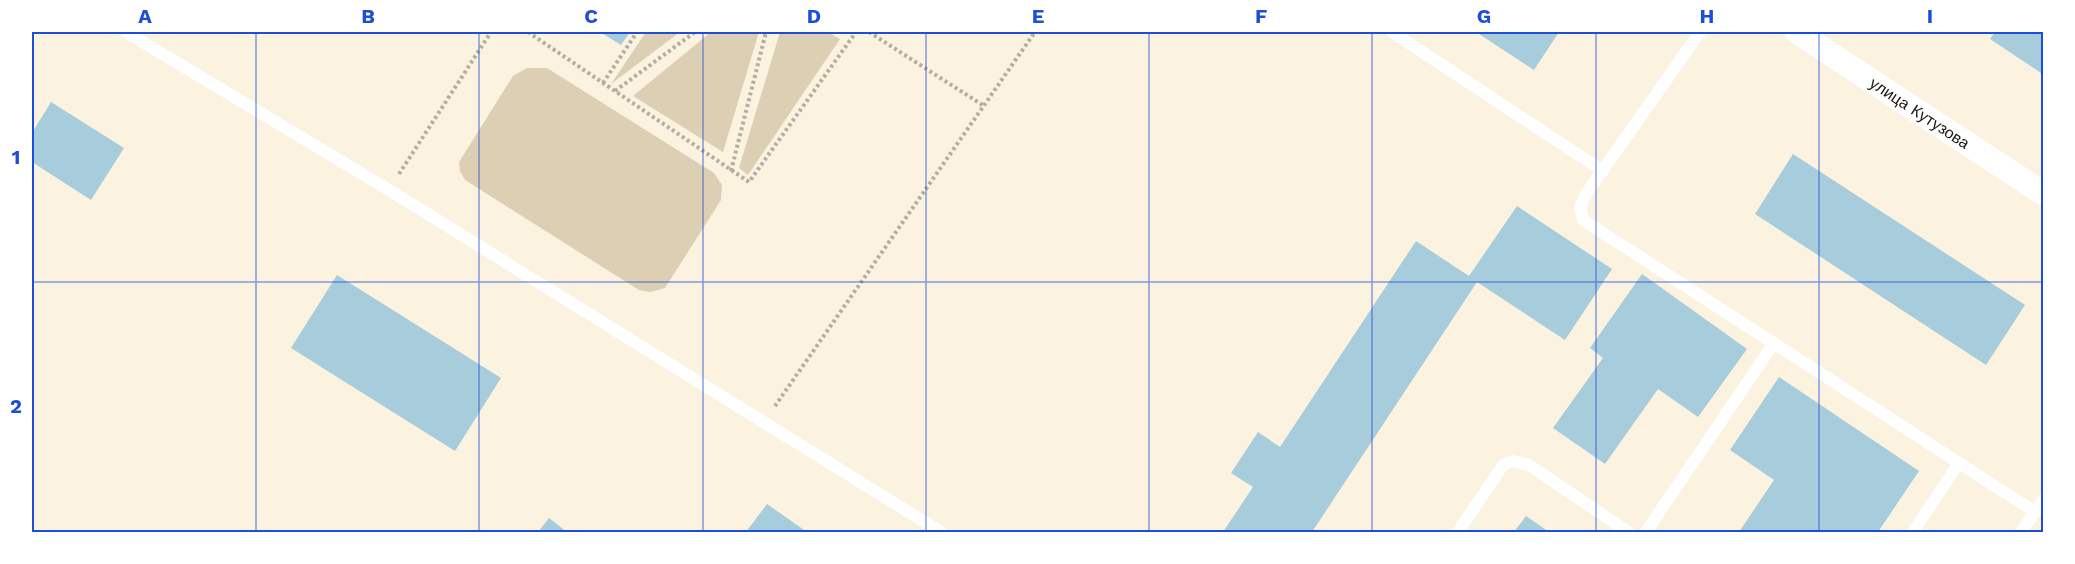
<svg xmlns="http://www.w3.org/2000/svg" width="2075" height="564" viewBox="0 0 2075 564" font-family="'Work Sans',sans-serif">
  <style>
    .green { fill: #ddcfb3 }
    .building { fill: #a7cddc }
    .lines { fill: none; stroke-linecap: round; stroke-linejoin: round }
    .path { stroke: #b5aea0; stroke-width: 4; stroke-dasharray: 3 3; stroke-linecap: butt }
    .lane { stroke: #fff; stroke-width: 12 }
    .street { stroke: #fff; stroke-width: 24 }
    .grid { fill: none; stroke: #1d4ed8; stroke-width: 1.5; stroke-opacity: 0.55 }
    .labels { text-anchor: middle; stroke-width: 5; stroke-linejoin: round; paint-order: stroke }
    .street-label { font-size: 16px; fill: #1b1812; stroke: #fff }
    .neatline { fill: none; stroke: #1d4ed8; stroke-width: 2 }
    .grid-label { font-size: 20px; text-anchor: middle; font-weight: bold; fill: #1d4ed8 }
  </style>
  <rect width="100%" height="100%" fill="#fbf2e0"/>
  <g class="green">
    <path d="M646,32H680L611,84Z"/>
    <path d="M711,32H759L723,152L633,96Z"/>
    <path d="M780,32H828L840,39L748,175L739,168Z"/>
    <path d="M527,68H547L714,173L722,185L721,200L665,288L650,292L639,290L465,180L460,171L459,162L513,76Z"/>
  </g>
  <g class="building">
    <path d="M600,32H630L621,45Z"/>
    <path d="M1476,32H1559L1534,70Z"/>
    <path d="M1995,32H2044V75L1990,39Z"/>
    <path d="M51,102L124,148L91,200L32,162V133Z"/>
    <path d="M1793,154L2025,305L1986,365L1755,214Z"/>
    <path d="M1517,206L1612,269L1565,340L1477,282L1312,532H1223L1253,487L1231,473L1258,432L1280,447L1416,241L1469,276Z"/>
    <path d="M1642,274L1747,349L1698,417L1658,389L1605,464L1553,428L1603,358L1590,348Z"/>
    <path d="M337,275L501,378L455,451L291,348Z"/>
    <path d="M1779,377L1919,471L1878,532H1739L1774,480L1730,450Z"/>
    <path d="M767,504L807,532H746Z"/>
    <path d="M1526,516L1549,532H1514Z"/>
    <path d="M549,518L567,532H538Z"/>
  </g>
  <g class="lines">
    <g class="path">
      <path d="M528,32L749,182L856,32"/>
      <path d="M869,32L984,106"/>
      <path d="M603,83L637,32"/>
      <path d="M615,91L695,32"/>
      <path d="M731,171L766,32"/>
      <path d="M399,174L491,32"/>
      <path d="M775,406L1035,32"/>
    </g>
    <g class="lane">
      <path d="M126,32L389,190L941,532"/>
      <path d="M1392,32L1603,171"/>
      <path d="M1700,32L1586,194L1580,208L1583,220L2035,512"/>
      <path d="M1458,532L1503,465L1513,461L1529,465L1628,532"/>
      <path d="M1646,532L1774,343"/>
      <path d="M1913,532L1959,463"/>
      <path d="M2021,532L2044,499"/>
    </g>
    <path class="street" id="s1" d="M1797,32L2044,194"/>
  </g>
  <path class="grid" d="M256,32V532M479,32V532M703,32V532M926,32V532M1149,32V532M1372,32V532M1596,32V532M1819,32V532M32,282H2044"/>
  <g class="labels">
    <g class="street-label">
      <text dy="6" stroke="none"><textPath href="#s1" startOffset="147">улица Кутузова</textPath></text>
    </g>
  </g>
  <rect width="2075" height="564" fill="none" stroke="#ffffff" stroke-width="66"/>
  <rect x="33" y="33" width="2009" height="498" class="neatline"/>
  <g class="grid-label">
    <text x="145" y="23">A</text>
    <text x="368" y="23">B</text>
    <text x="591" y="23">C</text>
    <text x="814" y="23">D</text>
    <text x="1038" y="23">E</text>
    <text x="1261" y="23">F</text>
    <text x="1484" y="23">G</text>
    <text x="1707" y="23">H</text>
    <text x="1930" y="23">I</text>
    <text x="16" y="164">1</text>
    <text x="16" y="413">2</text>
  </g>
</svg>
